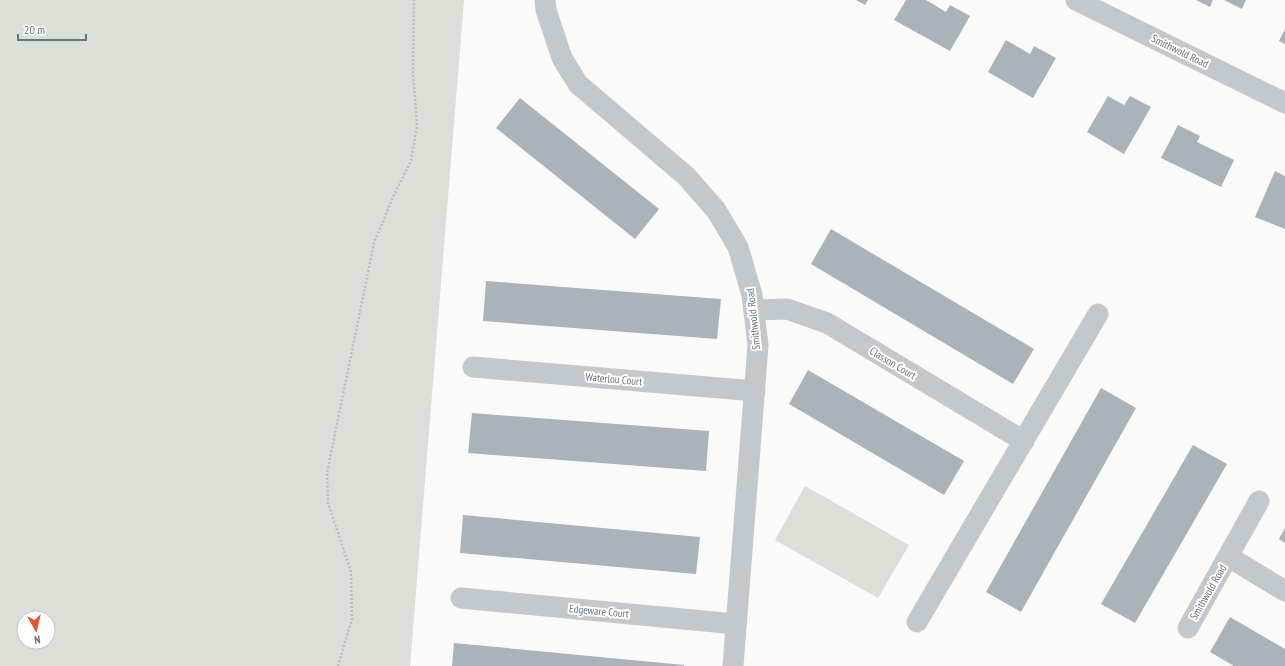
<svg xmlns="http://www.w3.org/2000/svg" width="1285" height="666" viewBox="0 0 1285 666" font-family="'PT Sans Narrow',sans-serif">
  <style>
    .green { fill: #dadfd7; fill-rule: evenodd }
    .building { fill: #aab3b9 }
    .lines { fill: none; stroke-linecap: round; stroke-linejoin: round }
    .path { stroke: #bbbfc2; stroke-width: 2.5; stroke-dasharray: 2 2; stroke-linecap: butt }
    .minor { stroke: #c3c8cc; stroke-width: 21 }
    .labels { text-anchor: middle; stroke-width: 4; stroke-linejoin: round; paint-order: stroke }
    .street-label { font-size: 11px; fill: #657683; stroke: #fff }
  </style>
  <rect width="100%" height="100%" fill="#fafaf8"/>
  <g class="green">
    <path d="M0,0H464L410,666H0ZM24,618H48V642H24Z"/>
    <path d="M805,486L909,545L878,598L775,540Z"/>
  </g>
  <g class="building">
    <path d="M856,0H868L865,5Z"/>
    <path d="M906,0H926L946,12L950,5L970,16L950,51L894,20Z"/>
    <path d="M1196,0H1213L1210,7Z"/>
    <path d="M1224,0H1246L1242,9Z"/>
    <path d="M1285,29V44L1279,41Z"/>
    <path d="M1006,40L1030,54L1034,46L1056,58L1033,98L988,72Z"/>
    <path d="M1108,96L1124,105L1130,96L1151,107L1124,154L1087,132Z"/>
    <path d="M520,98L659,209L635,239L496,128Z"/>
    <path d="M1178,125L1200,136L1197,142L1234,160L1221,187L1161,158Z"/>
    <path d="M1275,171L1285,176V229L1255,217Z"/>
    <path d="M831,229L1034,349L1013,384L811,264Z"/>
    <path d="M486,281L721,299L717,339L483,321Z"/>
    <path d="M808,370L964,461L944,495L789,404Z"/>
    <path d="M1101,388L1136,408L1021,612L986,592Z"/>
    <path d="M472,413L709,431L706,471L468,453Z"/>
    <path d="M1193,445L1227,464L1135,623L1101,604Z"/>
    <path d="M463,515L700,537L696,574L460,553Z"/>
    <path d="M1285,528V543L1279,539Z"/>
    <path d="M1230,617L1285,649V666H1234L1210,652Z"/>
    <path d="M454,643L684,665V666H452Z"/>
  </g>
  <g class="lines">
    <path class="path" d="M338,666L352,619L351,572L328,503L327,473L374,243L393,197L411,161L417,126L413,72L414,0"/>
    <g class="minor">
      <path d="M545,0L546,10L562,58L578,84L686,176L716,210L738,247L752,295L758,345L733,666"/>
      <path d="M1076,0L1285,103"/>
      <path d="M754,310L787,309L827,323L1024,441"/>
      <path d="M473,367L755,391"/>
      <path d="M1229,557L1285,591"/>
      <path d="M461,598L736,624"/>
      <path d="M917,622L1098,314"/>
      <path d="M1188,628L1259,501"/>
    </g>
  </g>
  <g class="labels">
    <g class="street-label">
      <text transform="translate(1180 51) rotate(26)" y="4">Smithwold Road</text>
      <text transform="translate(753 319) rotate(-96)" y="4">Smithwold Road</text>
      <text transform="translate(893 363) rotate(31)" y="4">Classon Court</text>
      <text transform="translate(614 379) rotate(5)" y="4">Waterlou Court</text>
      <text transform="translate(1208 592) rotate(-60)" y="4">Smithwold Road</text>
      <text transform="translate(599 611) rotate(5)" y="4">Edgeware Court</text>
    </g>
  </g>
  <g transform="translate(36 630) rotate(172)"><circle r="19" fill="#ffffff" stroke="#c1c8cd"/>
  <path d="M0-3L7 15L0 10L-7 15Z" fill="#e4572e"/>
  <text y="-6" font-size="11" font-weight="bold" text-anchor="middle" fill="#657683">N</text>
  </g>
  <path d="M18 34v6h68v-6" fill="none" stroke="#657683" stroke-width="2"/>
  <text x="24" y="34" font-size="12" fill="#657683" stroke="#ffffff" stroke-width="3" paint-order="stroke">20 m</text>
</svg>
